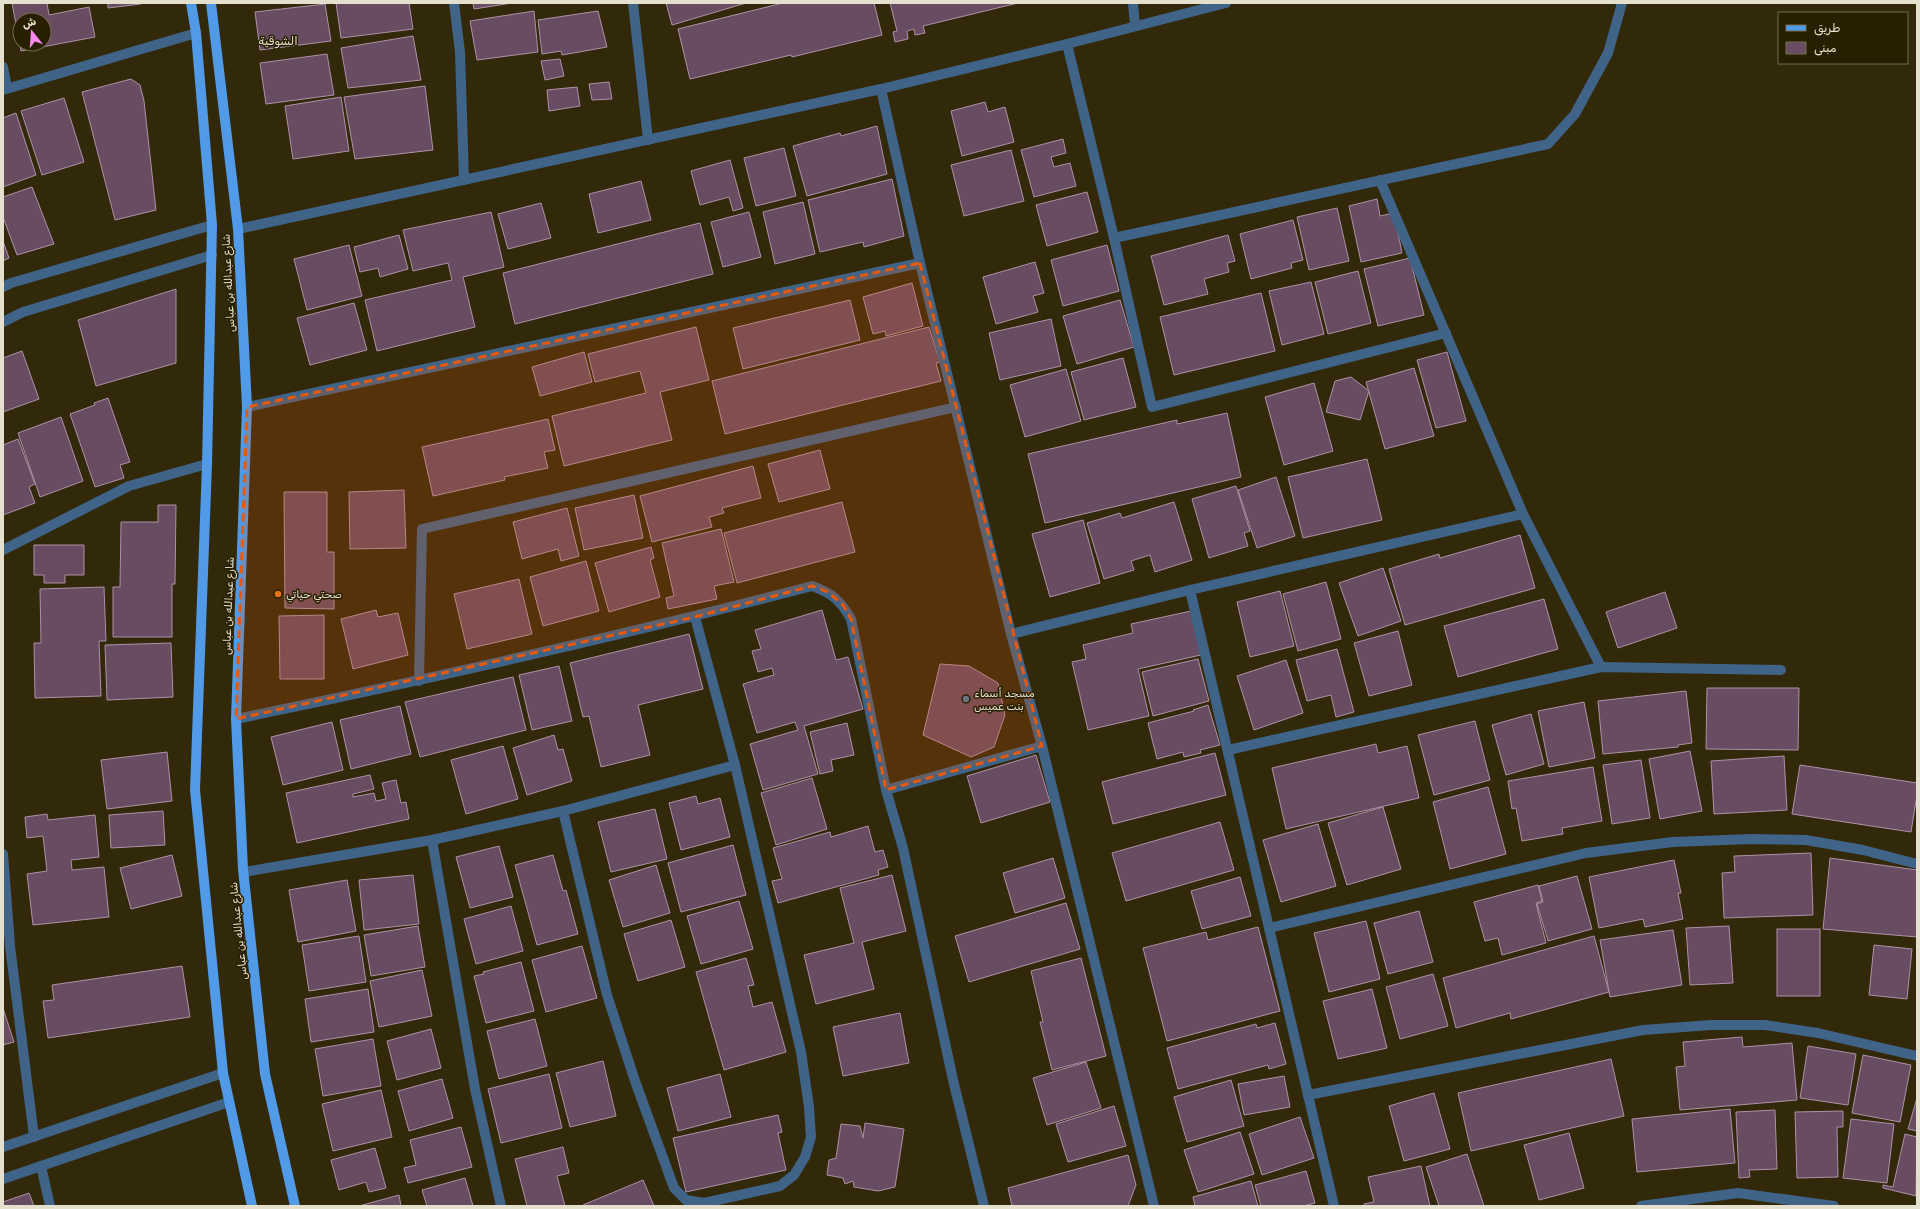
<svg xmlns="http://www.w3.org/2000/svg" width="1920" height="1209" viewBox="0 0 1920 1209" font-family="Rubik,'Noto Naskh Arabic',sans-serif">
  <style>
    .building { fill: #684d62; stroke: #ae91a8; fill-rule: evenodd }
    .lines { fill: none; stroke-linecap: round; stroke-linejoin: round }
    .minor { stroke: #406388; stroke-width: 10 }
    .major { stroke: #509ae7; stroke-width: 10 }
    .marked { fill: #e8590c; fill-opacity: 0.2; stroke: #e8590c; stroke-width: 3; stroke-dasharray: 8 5; stroke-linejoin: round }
    .food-dot { fill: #e8710a; stroke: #281f01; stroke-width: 1.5 }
    .worship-dot { fill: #6b7280; stroke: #281f01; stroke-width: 1.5 }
    .labels { text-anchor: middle; stroke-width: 3; stroke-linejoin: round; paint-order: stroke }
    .street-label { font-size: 11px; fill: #e5dfce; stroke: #281f01 }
    .poi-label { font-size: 11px; fill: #e5dfce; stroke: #281f01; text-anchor: start }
    .neighbourhood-label { font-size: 12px; fill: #e5dfce; stroke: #281f01 }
  </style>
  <rect width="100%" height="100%" fill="#32280a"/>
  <g class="building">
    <path d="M12,3H47L49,15L89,7L95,37L21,51ZM20,20H44V44H20Z"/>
    <path d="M108,3H141V4L108,8Z"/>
    <path d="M336,3H409L413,29L341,38Z"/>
    <path d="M473,3H512L474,9Z"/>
    <path d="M666,3H746L672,25Z"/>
    <path d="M783,3H874L882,35L792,57L791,55L690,79L678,29Z"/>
    <path d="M890,3H1018L923,26L925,33L915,35L914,29L907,31L908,39L895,42L893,32L897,31Z"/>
    <path d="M325,4L331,41L260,50L255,12Z"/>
    <path d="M534,11L538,52L477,60L470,21Z"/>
    <path d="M598,11L607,47L562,55L561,51L542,54L538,20Z"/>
    <path d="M413,36L421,80L348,88L341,48Z"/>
    <path d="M327,54L334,95L266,104L260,63Z"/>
    <path d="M560,59L564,76L545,80L541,61Z"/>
    <path d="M131,79L140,85L144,101L156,210L115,220L82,92Z"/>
    <path d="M609,82L612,99L592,100L589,84Z"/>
    <path d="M425,86L433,150L355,159L344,97Z"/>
    <path d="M577,87L580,106L549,111L547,90Z"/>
    <path d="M341,97L349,151L293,159L285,106Z"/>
    <path d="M64,98L84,162L42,175L21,111Z"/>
    <path d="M985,102L988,112L1005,107L1014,142L962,156L951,111Z"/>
    <path d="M16,113L36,175L3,187V118Z"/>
    <path d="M877,126L887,174L807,196L793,146L840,133L841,136Z"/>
    <path d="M1063,139L1066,153L1051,157L1054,167L1070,163L1076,186L1034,197L1021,150Z"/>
    <path d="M784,148L796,196L756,206L744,158Z"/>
    <path d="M1011,150L1024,201L964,216L951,165Z"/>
    <path d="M730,160L743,208L733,211L729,197L700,205L691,171Z"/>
    <path d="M892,179L904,236L864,247L863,242L820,252L808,200Z"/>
    <path d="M641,181L651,220L598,233L589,194Z"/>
    <path d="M32,187L54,244L17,255L3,217V197Z"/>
    <path d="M1087,192L1098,232L1047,246L1036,205Z"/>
    <path d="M1377,199L1380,216L1394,213L1402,253L1361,262L1349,206Z"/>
    <path d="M803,202L815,254L775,264L763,212Z"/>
    <path d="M541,203L551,238L508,249L498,214Z"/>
    <path d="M1337,208L1349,261L1309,270L1297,217Z"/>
    <path d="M491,212L504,267L463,277L475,327L377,351L365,300L452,280L448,263L413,271L403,230Z"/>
    <path d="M749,212L761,257L723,267L711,222Z"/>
    <path d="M1293,220L1303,260L1291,263L1292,268L1251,279L1240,234Z"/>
    <path d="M700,223L713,274L515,324L503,273Z"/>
    <path d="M399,235L408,269L380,277L378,268L360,272L354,247Z"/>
    <path d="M1228,235L1235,261L1227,263L1229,272L1204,279L1208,294L1164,305L1151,256Z"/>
    <path d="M3,241L9,258L3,261Z"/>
    <path d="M349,245L362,296L307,310L294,259Z"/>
    <path d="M1107,245L1119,291L1063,306L1051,260Z"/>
    <path d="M1410,258L1424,315L1378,326L1364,269Z"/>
    <path d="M1035,262L1044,293L1033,296L1038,312L996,324L983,277Z"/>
    <path d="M1358,271L1371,323L1328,334L1315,282Z"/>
    <path d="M1311,282L1324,334L1282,345L1269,291Z"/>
    <path d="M912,283L923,326L886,336L885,331L873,334L863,297Z"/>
    <path d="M176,289V363L96,386L78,320Z"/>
    <path d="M1261,293L1275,351L1174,375L1160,317Z"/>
    <path d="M850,300L860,340L743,369L733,328Z"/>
    <path d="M1120,300L1134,347L1077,364L1063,316Z"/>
    <path d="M354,303L367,350L310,365L297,318Z"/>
    <path d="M1051,319L1061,366L1000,380L989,333Z"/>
    <path d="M696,327L709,380L660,392L672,440L564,466L552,416L646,393L640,371L595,382L588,354Z"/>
    <path d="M929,327L940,362L936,363L941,381L725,434L712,381Z"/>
    <path d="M22,351L39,399L3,412V358Z"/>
    <path d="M584,352L592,382L540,396L532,367Z"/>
    <path d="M1447,352L1466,421L1436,428L1417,360Z"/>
    <path d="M1123,358L1136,407L1084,420L1071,372Z"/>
    <path d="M1414,368L1434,436L1385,449L1366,382Z"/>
    <path d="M1066,369L1081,421L1025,437L1010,385Z"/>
    <path d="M1351,377L1369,391L1360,420L1326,412L1335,381Z"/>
    <path d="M1314,383L1333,451L1284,465L1265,397Z"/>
    <path d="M108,398L130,462L120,465L124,478L95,487L70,414L95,405L94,403Z"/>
    <path d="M1227,413L1241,477L1045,523L1028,454L1177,420V424Z"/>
    <path d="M61,417L83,481L40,497L18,433Z"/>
    <path d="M548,419L555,450L544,452L548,468L504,477L505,480L433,496L422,447Z"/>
    <path d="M18,439L35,484L29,487L35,503L3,515V445Z"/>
    <path d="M820,450L830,489L779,502L768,464Z"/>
    <path d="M1367,459L1382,520L1303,538L1288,477Z"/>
    <path d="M753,466L761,498L722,508L724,513L709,517L712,527L652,542L640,496Z"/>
    <path d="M1276,477L1295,536L1257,548L1238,490Z"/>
    <path d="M1236,486L1250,531L1244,533L1248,546L1209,558L1192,499Z"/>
    <path d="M404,490L406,548L350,549L349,492Z"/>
    <path d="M284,492H327V552H334V609L285,608Z"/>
    <path d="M634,495L643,538L584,550L575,508Z"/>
    <path d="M842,502L855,552L737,583L724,533Z"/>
    <path d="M1174,502L1192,560L1155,572L1150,555L1131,561L1134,570L1104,579L1087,523L1120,513L1122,518Z"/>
    <path d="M158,505H176L175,584H172V637H113V587H120L121,522H158Z"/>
    <path d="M567,508L579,556L561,561L558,549L522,559L513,522Z"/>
    <path d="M1083,520L1100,583L1050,597L1032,534Z"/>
    <path d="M721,529L734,582L714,586L717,599L668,609L666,598L674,596L662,543Z"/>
    <path d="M1520,535L1535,588L1405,625L1389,569L1439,554L1440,558Z"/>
    <path d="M34,545H84V575H65V583H44V575H34Z"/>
    <path d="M651,547L654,558L650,560L660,597L609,612L595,563Z"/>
    <path d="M586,561L599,611L543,626L530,577Z"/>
    <path d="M1383,568L1401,621L1358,636L1339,583Z"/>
    <path d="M519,579L532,634L467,649L454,594Z"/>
    <path d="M1326,582L1341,639L1298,651L1283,594Z"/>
    <path d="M104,587L106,641H99L101,696L35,698L34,643H41L40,589Z"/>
    <path d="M1280,591L1294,646L1250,657L1237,602Z"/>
    <path d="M1665,592L1677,628L1618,648L1606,612Z"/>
    <path d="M1544,599L1558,649L1458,677L1444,626Z"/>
    <path d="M376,610L378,617L398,613L408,655L353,669L341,619Z"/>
    <path d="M822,610L836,660L848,657L863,709L804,726L818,774L763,790L750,744L798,730L795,722L757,733L743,684L774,675L772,668L758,672L752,651L761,649L755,630Z"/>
    <path d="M1191,611L1201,655L1138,669L1149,716L1088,730L1072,662L1086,659L1083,645L1133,633L1131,624Z"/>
    <path d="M324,615V679H280L279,616Z"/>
    <path d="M1398,631L1412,685L1369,696L1354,643Z"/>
    <path d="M689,634L703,689L638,705L650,755L601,767L589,716L583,717L570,663Z"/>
    <path d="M171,643L173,697L107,700L105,645Z"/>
    <path d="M1337,649L1354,712L1336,717L1331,695L1307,701L1296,660Z"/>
    <path d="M1198,659L1209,701L1153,716L1142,672Z"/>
    <path d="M1286,660L1303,713L1254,730L1237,676Z"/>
    <path d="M940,664L969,666L998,683L1005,715L994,747L971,757L923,735Z"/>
    <path d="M559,666L572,721L532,730L519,675Z"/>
    <path d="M513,677L526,730L420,757L405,702Z"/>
    <path d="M1707,688H1799L1798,750L1706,749Z"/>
    <path d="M1686,691L1692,743L1678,745V747L1603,754L1598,701Z"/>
    <path d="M1584,702L1595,758L1549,767L1538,711Z"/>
    <path d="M1208,705L1220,745L1200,750L1201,753L1184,757L1183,752L1157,759L1148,723L1194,711L1193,710Z"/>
    <path d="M400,706L411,754L351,769L340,720Z"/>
    <path d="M1531,714L1544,764L1506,775L1492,725Z"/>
    <path d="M1475,721L1490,780L1434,795L1418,735Z"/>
    <path d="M332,722L343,770L283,785L271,737Z"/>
    <path d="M847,723L854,755L831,760L833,771L820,774L810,732Z"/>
    <path d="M554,735L558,750L563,749L572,781L527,795L513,748Z"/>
    <path d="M1376,744L1378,753L1407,746L1419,798L1286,829L1272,768Z"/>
    <path d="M503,746L518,799L466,814L451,760Z"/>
    <path d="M1690,751L1702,811L1660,819L1649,759Z"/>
    <path d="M167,752L172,801L107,809L101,760Z"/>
    <path d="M1215,753L1226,795L1113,824L1102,782Z"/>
    <path d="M1036,755L1050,802L981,823L967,776Z"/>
    <path d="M1784,756L1787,810L1714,814L1711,761Z"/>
    <path d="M1641,760L1650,818L1612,824L1603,765Z"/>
    <path d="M1800,765L1917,783V795L1911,832L1792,814Z"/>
    <path d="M1593,767L1602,821L1562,828L1563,834L1522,841L1516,808L1512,809L1508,781Z"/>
    <path d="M370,775L374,789L353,794V797L374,793L376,801L386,799L382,783L396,780L401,803L406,802L409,819L297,843L286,793Z"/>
    <path d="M812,778L827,829L776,845L761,793Z"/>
    <path d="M1488,787L1506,854L1450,869L1433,802Z"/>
    <path d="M696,796L698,804L720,798L730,837L681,850L669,803Z"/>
    <path d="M1383,807L1401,869L1347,885L1328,823Z"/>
    <path d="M655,809L667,859L611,872L598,822Z"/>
    <path d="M163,811L165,845L111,848L109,815Z"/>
    <path d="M47,814L48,820L95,815L99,857L71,860L72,870L104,867L109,917L33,925L27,874L47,871L43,836L27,838L25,817Z"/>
    <path d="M1220,822L1234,870L1126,901L1112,853Z"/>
    <path d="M1318,824L1336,886L1281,902L1263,840Z"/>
    <path d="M868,826L875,852L883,850L888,867L878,870L879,875L778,903L772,881L782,879L773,848L830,832L831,837Z"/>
    <path d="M733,845L746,895L681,912L668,863Z"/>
    <path d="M499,846L513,897L470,908L456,857Z"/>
    <path d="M1811,853L1813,915L1724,918L1722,873L1735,872L1734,856Z"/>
    <path d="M172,855L182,896L131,909L120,868Z"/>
    <path d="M553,855L563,891L566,890L578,934L537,945L515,865Z"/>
    <path d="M1053,858L1065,898L1015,913L1003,873Z"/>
    <path d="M1830,858L1917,870V937L1823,929Z"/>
    <path d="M1674,860L1681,893H1678L1683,919L1645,927L1643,919L1599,928L1589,877Z"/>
    <path d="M656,865L670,913L623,927L609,880Z"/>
    <path d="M413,875L419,924L364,930L359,880Z"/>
    <path d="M892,875L906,931L862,942L874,989L816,1004L804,955L854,943L840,888Z"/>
    <path d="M1577,876L1592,929L1548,941L1537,904L1543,902L1539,886Z"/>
    <path d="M1240,877L1251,916L1202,929L1191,891Z"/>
    <path d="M347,880L356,931L298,942L289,890Z"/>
    <path d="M1538,885L1542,901L1536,903L1546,943L1502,955L1498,938L1485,941L1474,902Z"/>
    <path d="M739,901L753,949L701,964L687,916Z"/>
    <path d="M1066,903L1080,949L969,982L955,936Z"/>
    <path d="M511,906L523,951L476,964L464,919Z"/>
    <path d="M1419,911L1433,962L1388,974L1374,923Z"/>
    <path d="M671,920L685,967L638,981L624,934Z"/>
    <path d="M1366,921L1380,979L1329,992L1314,933Z"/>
    <path d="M418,926L425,967L371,976L364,935Z"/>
    <path d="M1729,926L1733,983L1690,985L1686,928Z"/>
    <path d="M1258,927L1280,1011L1167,1041L1143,948L1206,932L1208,940Z"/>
    <rect x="1777" y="929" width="43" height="67"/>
    <path d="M1673,930L1682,985L1610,997L1600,940Z"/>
    <path d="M359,936L366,982L309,991L302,945Z"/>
    <path d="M1594,936L1609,992L1511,1019L1510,1013L1456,1028L1443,978Z"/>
    <path d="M1874,945L1912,949L1907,999L1869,995Z"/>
    <path d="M582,946L597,998L546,1012L532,960Z"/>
    <path d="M746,958L754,985L748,986L753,1007L772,1002L786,1052L724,1070L696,972Z"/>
    <path d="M1081,958L1106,1056L1052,1070L1040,1022H1043L1031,971Z"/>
    <path d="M521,962L534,1011L486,1023L474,976L484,974L483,972Z"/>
    <path d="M182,966L190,1017L48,1038L43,1001L54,1000L52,985Z"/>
    <path d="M422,970L432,1016L379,1027L370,981Z"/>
    <path d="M1433,974L1448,1026L1400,1039L1386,987Z"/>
    <path d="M368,989L374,1032L311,1042L305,999Z"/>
    <path d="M1372,989L1387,1048L1338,1059L1323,1001Z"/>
    <path d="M3,1008L14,1042L3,1045Z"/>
    <path d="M900,1013L909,1063L843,1076L833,1027Z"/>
    <path d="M535,1019L547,1066L499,1079L487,1031Z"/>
    <path d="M1275,1023L1286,1064L1269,1069L1268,1065L1178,1089L1167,1048L1256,1024L1257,1028Z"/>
    <path d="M431,1029L441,1068L397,1080L387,1041Z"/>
    <path d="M1742,1037L1743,1047L1792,1043L1797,1100L1680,1110L1676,1067L1685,1066L1683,1042Z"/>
    <path d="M373,1039L381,1086L323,1096L315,1049Z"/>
    <path d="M1808,1046L1856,1054L1848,1105L1800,1098Z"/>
    <path d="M1863,1055L1911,1065L1900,1122L1852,1113Z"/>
    <path d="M1611,1059L1624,1116L1471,1151L1458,1093Z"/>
    <path d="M603,1061L616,1116L570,1127L556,1073Z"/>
    <path d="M1086,1062L1101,1108L1047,1125L1033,1078Z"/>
    <path d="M549,1074L562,1128L501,1143L488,1089Z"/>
    <path d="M720,1074L731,1117L678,1131L667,1088Z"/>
    <path d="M1284,1076L1290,1107L1244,1115L1238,1084Z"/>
    <path d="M442,1079L453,1118L409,1131L398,1091Z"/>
    <path d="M1231,1080L1244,1126L1187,1142L1174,1097Z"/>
    <path d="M381,1090L392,1137L333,1151L322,1104Z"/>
    <path d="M1434,1093L1450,1149L1404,1161L1389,1106Z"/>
    <path d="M1917,1098V1131L1908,1129Z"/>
    <path d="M1114,1106L1126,1146L1068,1162L1056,1124Z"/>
    <path d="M1730,1109L1735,1163L1637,1172L1632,1119Z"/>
    <path d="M1775,1110L1777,1169L1749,1170L1750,1177L1739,1178L1736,1112Z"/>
    <path d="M1843,1111V1127H1837L1838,1177L1797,1178L1795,1112Z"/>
    <path d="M778,1115L782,1132L778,1133L786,1170L686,1192L673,1138Z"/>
    <path d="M1300,1117L1314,1158L1262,1175L1249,1134Z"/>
    <path d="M1851,1119L1894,1124L1887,1183L1843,1178Z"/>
    <path d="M865,1123L904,1129L895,1187L878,1191L854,1187L853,1181L845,1184L843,1178L827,1175L829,1160L836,1158L841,1124L860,1126L863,1138Z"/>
    <path d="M461,1127L472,1167L408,1183L404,1168L416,1165L410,1140Z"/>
    <path d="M1240,1132L1254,1174L1198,1192L1184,1150Z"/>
    <path d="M1569,1133L1584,1188L1539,1200L1524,1145Z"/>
    <path d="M1905,1134L1917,1137L1916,1196L1883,1188V1185L1893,1187Z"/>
    <path d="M563,1147L569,1173L557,1176L565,1206H527L515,1159Z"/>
    <path d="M375,1148L386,1188L369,1192L366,1182L339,1190L331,1160Z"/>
    <path d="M1467,1154L1484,1206H1439L1426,1167Z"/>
    <path d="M1128,1155L1136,1185L1128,1206H1012L1008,1188Z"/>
    <path d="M1421,1166L1430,1206H1365L1364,1204L1374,1202L1368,1177Z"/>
    <path d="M1306,1171L1315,1203L1303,1206H1261L1255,1185Z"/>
    <path d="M465,1178L473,1206H427L422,1190Z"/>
    <path d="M643,1180L654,1206H583V1205Z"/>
    <path d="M1251,1181L1258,1206H1195L1193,1197Z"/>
    <path d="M29,1193L34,1206H3V1202Z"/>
    <path d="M399,1195L401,1206H359Z"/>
  </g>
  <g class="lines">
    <g class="minor">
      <path d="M454,3L460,52L464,180"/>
      <path d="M633,3L648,140"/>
      <path d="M1133,3L1135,26"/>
      <path d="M1067,44L1114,238L1152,407L1446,333"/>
      <path d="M3,67L7,88"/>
      <path d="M881,89L920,263L1011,634L1042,746L1154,1206"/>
      <path d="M3,90L196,33"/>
      <path d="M1380,180L1523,514L1601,667"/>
      <path d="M238,229L881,89L1067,44L1226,3"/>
      <path d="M1114,238L1548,144L1575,114L1608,53L1622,3"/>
      <path d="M3,287L11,283L212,225"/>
      <path d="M3,322L23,312L212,255"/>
      <path d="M247,407L920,263"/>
      <path d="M3,550L129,486L207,464"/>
      <path d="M1190,590L1334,1206"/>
      <path d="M1011,634L1190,590L1523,514"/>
      <path d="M419,681L422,529L956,407"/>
      <path d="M236,719C429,679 621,636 812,586C832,593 840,600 851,619L886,790L903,848L953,1080L984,1206"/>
      <path d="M1228,750L1601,667L1781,670"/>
      <path d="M886,790L1042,746"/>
      <path d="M563,811L607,995L635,1081L674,1188L686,1200L704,1203L780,1186L794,1175L805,1157L811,1137L809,1107L801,1052L735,765L695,617"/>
      <path d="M432,840L475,1089L501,1206"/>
      <path d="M3,854L10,946L34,1137"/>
      <path d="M244,872L432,840L563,811L735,765"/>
      <path d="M1269,928L1586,853L1673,842L1751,839L1806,840L1863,850L1917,864"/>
      <path d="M1308,1095L1643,1030L1711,1025H1765L1818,1033L1917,1056"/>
      <path d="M3,1147L223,1073"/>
      <path d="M41,1166L50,1206"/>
      <path d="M3,1179L229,1102"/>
      <path d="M1641,1206L1738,1193L1834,1206"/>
    </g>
    <g class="major">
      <path d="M191,3L196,33L212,225L207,464L195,790L223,1073L252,1206"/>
      <path d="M211,3L238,229L247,407L236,719L243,869L265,1074L295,1206"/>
    </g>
  </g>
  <path class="marked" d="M920,263L1042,746L886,790L851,619L843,605L828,592L812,586L695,617L236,719L247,407Z"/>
  <circle class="food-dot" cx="278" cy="594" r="4"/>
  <circle class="worship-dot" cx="966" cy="699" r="4"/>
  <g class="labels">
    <g class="street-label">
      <text transform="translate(228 283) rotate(-93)" y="4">شارع عبدالله بن عباس</text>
      <text transform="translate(228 606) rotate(-88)" y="4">شارع عبدالله بن عباس</text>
      <text transform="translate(238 931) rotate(-96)" y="4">شارع عبدالله بن عباس</text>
    </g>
    <g class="poi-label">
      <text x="286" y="598">صحتي حياتي</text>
      <text x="974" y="697">مسجد أسماء<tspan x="974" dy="13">بنت عميس</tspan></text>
    </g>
    <g class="neighbourhood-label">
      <text x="278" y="45">الشوقية</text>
    </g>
  </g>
  <rect width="1920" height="1209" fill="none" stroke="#e5dfce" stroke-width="8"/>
  <rect x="1778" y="12" width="130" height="52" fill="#281f01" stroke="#746c53"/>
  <rect x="1786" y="25" width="20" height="6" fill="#509ae7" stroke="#746c53"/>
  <text x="1814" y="32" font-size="12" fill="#e5dfce">طريق</text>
  <rect x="1786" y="42" width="20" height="12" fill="#684d62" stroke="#746c53"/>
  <text x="1814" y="52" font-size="12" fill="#e5dfce">مبنى</text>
  <g transform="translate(32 32) rotate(343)"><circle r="19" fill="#281f01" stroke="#746c53"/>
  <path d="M0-3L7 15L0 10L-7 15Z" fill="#f888eb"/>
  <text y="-6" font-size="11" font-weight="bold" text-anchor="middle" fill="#e5dfce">ش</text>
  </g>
</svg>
